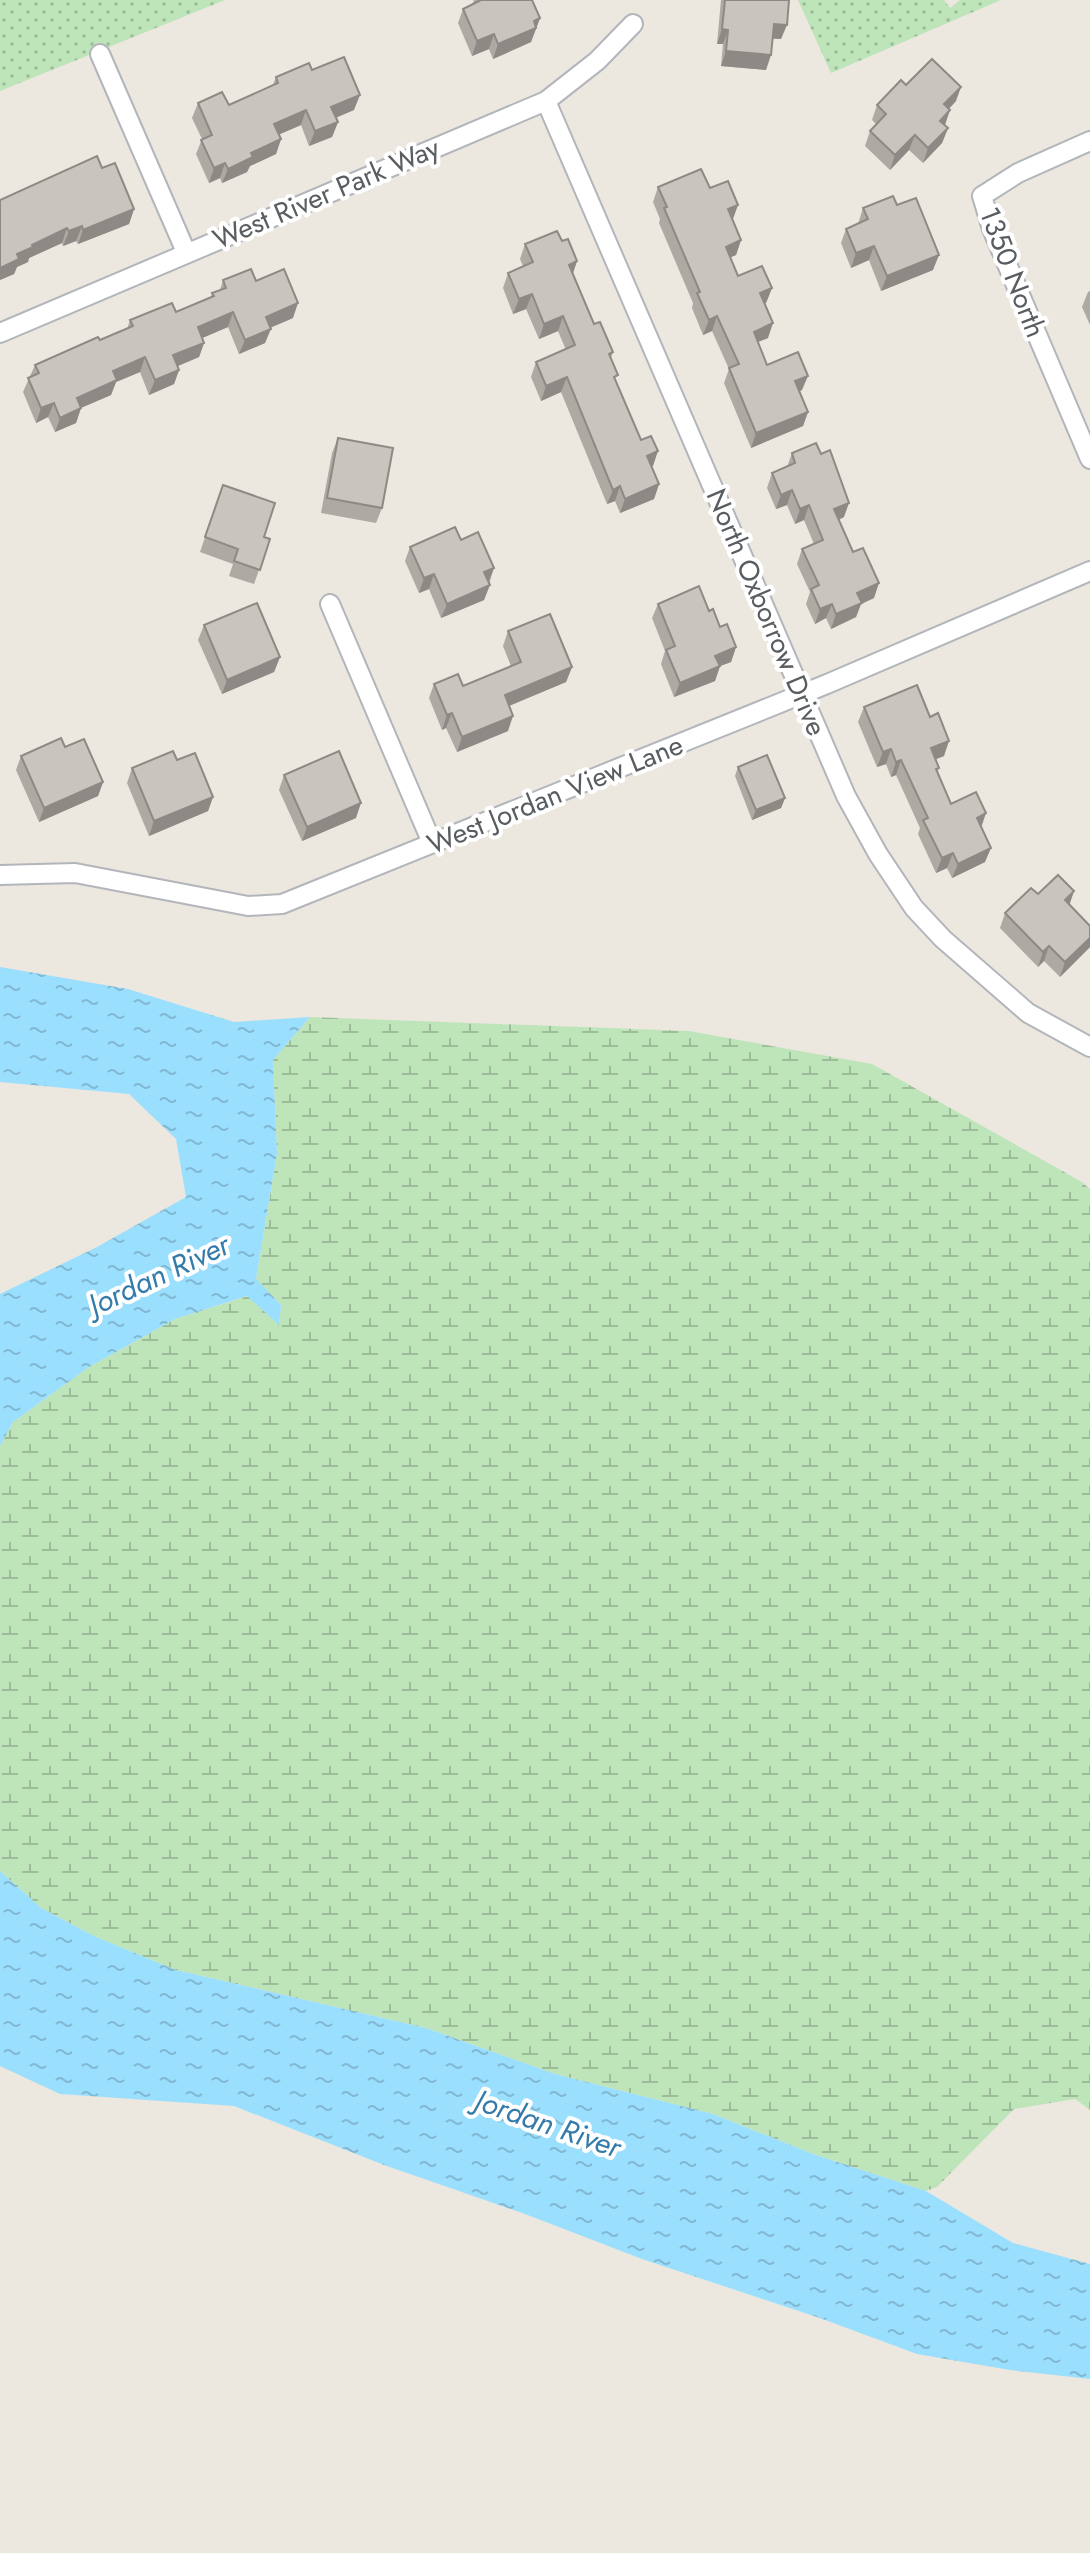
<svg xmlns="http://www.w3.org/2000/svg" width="1090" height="2553" viewBox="0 0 1090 2553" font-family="Jost,sans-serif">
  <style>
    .grass { fill: url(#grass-dots) }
    .wetland { fill: url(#wetland-marsh) }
    .water { fill: url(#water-ripples) }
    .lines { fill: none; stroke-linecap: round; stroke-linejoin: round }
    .street-casing { stroke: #b2b6bb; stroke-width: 22 }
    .street { stroke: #fff; stroke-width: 18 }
    .wall { fill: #ada9a3 }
    .shaded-wall { fill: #8d8985 }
    .building { fill: #c9c4be; stroke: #8d8985; stroke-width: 2 }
    .labels { text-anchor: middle; stroke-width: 8; stroke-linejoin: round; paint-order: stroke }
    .street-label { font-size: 28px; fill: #585d61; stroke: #fff }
    .water-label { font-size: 30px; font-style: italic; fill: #357baa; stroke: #fff }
  </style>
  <defs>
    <pattern id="grass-dots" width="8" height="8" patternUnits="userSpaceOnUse" patternTransform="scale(2)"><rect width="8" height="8" fill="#bee5b9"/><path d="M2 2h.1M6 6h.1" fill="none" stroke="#9dbd9a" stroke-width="1.8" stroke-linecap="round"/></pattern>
    <pattern id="wetland-marsh" width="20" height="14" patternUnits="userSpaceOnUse" patternTransform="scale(2)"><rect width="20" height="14" fill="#bee5b9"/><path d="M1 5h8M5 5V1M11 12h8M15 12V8" fill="none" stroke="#9dbd9a"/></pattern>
    <pattern id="water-ripples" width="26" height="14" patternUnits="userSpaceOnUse" patternTransform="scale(2)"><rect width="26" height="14" fill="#9bdfff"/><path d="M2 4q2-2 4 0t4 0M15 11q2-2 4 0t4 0" fill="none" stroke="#81b8d2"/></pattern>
  </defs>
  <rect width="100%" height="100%" fill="#ece7df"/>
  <g class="grass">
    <path d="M0,0H225L0,91Z"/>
    <path d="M798,0H944L950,8L960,0H1001L831,73Z"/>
  </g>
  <path class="wetland" d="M310,1017L689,1031L872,1064L1082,1182L1090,1189V2110L1075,2099L1014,2109L937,2187L926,2191L813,2154L713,2114L555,2074L426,2028L176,1970L96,1937L41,1908L0,1871V1446L13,1422L89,1367L175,1319L248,1296L279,1324L281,1305L256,1280L277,1153L273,1060Z"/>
  <g class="water">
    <path d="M0,967L128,989L234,1022L310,1017L273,1060L277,1153L256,1279L281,1305L279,1325L247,1296L175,1319L89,1367L13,1422L0,1446V1294L97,1247L186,1197L176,1139L129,1094L0,1082Z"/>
    <path d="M0,1871L41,1908L96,1937L176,1970L426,2028L555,2074L713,2114L813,2154L926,2191L1013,2243L1090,2264V2379L1010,2370L917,2354L817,2317L642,2259L525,2214L384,2165L234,2106L60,2094L0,2066Z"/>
  </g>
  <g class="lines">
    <g class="street-casing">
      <g id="street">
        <path d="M100,54L186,252"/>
        <path d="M546,101L846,796L878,854L914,908L943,939L1028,1013L1090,1047"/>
        <path d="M1090,141L1018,173L982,196L992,229L1090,459"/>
        <path d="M0,333L546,101L597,61L633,24"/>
        <path d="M330,604L432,843"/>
        <path d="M0,875L75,873L248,906L282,904L827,684L1090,571"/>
      </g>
    </g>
    <use href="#street" class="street"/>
  </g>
  <g class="wall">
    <path d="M474,0H532L540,18L531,42L493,59L489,49L472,56L458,23L463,9L472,5Z"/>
    <path d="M721,0H789L781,39H773L766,70L721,66L723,44H717Z"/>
    <path d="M312,70L354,110L336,117L338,122L332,137L309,146L301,125L279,134L281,139L276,154L250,166L247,172L222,183L220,178L209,183L196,154L202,139L192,118L198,103L229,105L273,85L276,77Z"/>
    <path d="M906,85L956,101L949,109L945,125L948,128L942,143L923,163L909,150L890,170L865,146L870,131L876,124L872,120L877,105Z"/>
    <path d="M102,168L134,209L129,224L78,244L76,241L63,246L62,243L29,258L28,262L17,267L14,274L0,280Z"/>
    <path d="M658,187L710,188L732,220L741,240L736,255L730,257L738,276L772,288L766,303H765L768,338L758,342L767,365L802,390L799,391L808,412L803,426L751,448L724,383L729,369L712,331L703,335L692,308L693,303L659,223L660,219L653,202Z"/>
    <path d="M897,205L933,270L881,291L869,260L851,268L841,243L846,229L858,224L863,208Z"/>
    <path d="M562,241L577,261L573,273L594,324L613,352L611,358L616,382L653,466H651L659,484L654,499L620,513L615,501L607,504L561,392L541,401L531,377L536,362L566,350L558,331L539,339L526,309L513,314L503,288L508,273L523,266L520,259L525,244Z"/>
    <path d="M223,280L256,281L293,318L270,328L265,343L239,354L228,327L202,338L204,343L199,357L178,366L179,370L174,384L149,395L140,372L116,382L111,395L81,408L76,423L55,432L48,417L36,423L23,392L35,365L127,329L130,320L176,312L211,297L212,293L220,290Z"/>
    <path d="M1090,291V325L1082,307L1088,292Z"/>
    <path d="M338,438L382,508L376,523L321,513L332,453Z"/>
    <path d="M792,453L844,517L839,520L874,598L861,604L856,617L831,629L826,618L815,624L806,604L810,592L797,564L802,549L814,544L804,520L795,524L787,505L776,509L767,488L772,473L787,467Z"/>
    <path d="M223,485L264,537L270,539L254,584L229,576L233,564L200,552Z"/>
    <path d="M461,540L494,568L484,600L441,618L429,589L419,593L405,561L410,547Z"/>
    <path d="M658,604L709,611L736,647L731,662L720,666L715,681L674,697L661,664L665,651L652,618Z"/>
    <path d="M204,625L280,657L274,672L222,694L198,640Z"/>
    <path d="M508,631L572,667L566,682L509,706L508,731L457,752L446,728L442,730L429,698L434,684L463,686L511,666L503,646Z"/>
    <path d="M864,707L944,756L936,759L939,768L937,773L951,804L981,828L985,862L952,878L947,868L936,873L918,834L920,828L896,775L891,777L886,764L877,767L858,722Z"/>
    <path d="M65,747L103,782L98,796L39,822L16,770L21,756Z"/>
    <path d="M177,760L213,797L208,811L149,836L127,783L132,768Z"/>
    <path d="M738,767L785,798L781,808L752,820L735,776Z"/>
    <path d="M284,775L356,818L302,841L279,790Z"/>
    <path d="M1074,891L1069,905L1090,926V947L1060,977L1044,961L1038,967L1000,928L1005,913L1038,894Z"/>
  </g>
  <g class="shaded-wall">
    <path d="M540,18L531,42L493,59L498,44L534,21Z"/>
    <path d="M774,24L787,25L781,39L768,38Z"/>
    <path d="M722,29L728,30L723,44H717Z"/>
    <path d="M494,34L489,49L472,56L477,41Z"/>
    <path d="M726,51L771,55L766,70L721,66Z"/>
    <path d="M961,87L956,101L939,119L944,104Z"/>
    <path d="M360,95L354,110L326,122L331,107Z"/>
    <path d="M306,110L301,125L269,139L274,124Z"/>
    <path d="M950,110L945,125L940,121Z"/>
    <path d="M338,122L332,137L309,146L315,131Z"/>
    <path d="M948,128L942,143L923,163L928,148Z"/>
    <path d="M915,135L909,150L890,170L895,155Z"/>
    <path d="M281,139L276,154L250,166L247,172L222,183L228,169L251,153Z"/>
    <path d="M225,163L220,178L209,183L214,168Z"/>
    <path d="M738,205L733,219L728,209Z"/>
    <path d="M134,209L129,224L78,244L83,230Z"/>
    <path d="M82,226L76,241L63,246L69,231Z"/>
    <path d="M67,228L62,243L29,258L28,262L17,267L14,274L0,280V268L17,254L32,245Z"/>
    <path d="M741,240L736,255L720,262L726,247Z"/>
    <path d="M874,246L869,260L851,268L856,253Z"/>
    <path d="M939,255L933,270L881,291L887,276Z"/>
    <path d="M577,261L572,276L569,265Z"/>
    <path d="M772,288L766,303L755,308L760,293Z"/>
    <path d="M532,294L526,309L513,314L519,299Z"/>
    <path d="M298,303L293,318L260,332L266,317Z"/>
    <path d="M233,312L228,327L193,342L198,327Z"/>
    <path d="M563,316L558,331L539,339L544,324Z"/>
    <path d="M717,316L712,331L703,335L709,320Z"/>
    <path d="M773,323L768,338L748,346L754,332Z"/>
    <path d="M271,329L265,343L239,354L245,340Z"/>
    <path d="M204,343L199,357L168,370L173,355Z"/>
    <path d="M145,357L140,372L116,382L111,395L71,412L77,398L113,371Z"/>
    <path d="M179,370L174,384L149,395L155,380Z"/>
    <path d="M808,376L802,390L790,396L795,381Z"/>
    <path d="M567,377L561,392L541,401L546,386Z"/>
    <path d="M54,403L48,417L36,423L41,408Z"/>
    <path d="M81,408L76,423L55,432L60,418Z"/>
    <path d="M808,412L803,426L751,448L756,433Z"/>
    <path d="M658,451L653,466L641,470L647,456Z"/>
    <path d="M659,484L654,499L620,513L625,499Z"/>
    <path d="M620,486L615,501L607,504L613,490Z"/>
    <path d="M792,490L787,505L776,509L781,495Z"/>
    <path d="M849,503L844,517L828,524L834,509Z"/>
    <path d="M809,505L804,520L795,524L800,509Z"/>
    <path d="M494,568L488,583L484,572Z"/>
    <path d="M434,574L429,589L419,593L424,578Z"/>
    <path d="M879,583L874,598L861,604L856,617L831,629L836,614L857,593Z"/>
    <path d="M490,585L484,600L441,618L447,604Z"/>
    <path d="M832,604L826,618L815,624L820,609Z"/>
    <path d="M736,647L731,662L720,666L715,681L674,697L680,683L715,656Z"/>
    <path d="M280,657L274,672L222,694L227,680Z"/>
    <path d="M572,667L566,682L499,710L505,695Z"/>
    <path d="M452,713L446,728L442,730L447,715Z"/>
    <path d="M513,716L508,731L457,752L462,737Z"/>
    <path d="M949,741L944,756L926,763L931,748Z"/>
    <path d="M891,749L886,764L877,767L883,752Z"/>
    <path d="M901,760L896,775L891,777L896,762Z"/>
    <path d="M103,782L98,796L39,822L44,808Z"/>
    <path d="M213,797L208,811L149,836L154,821Z"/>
    <path d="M785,798L781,808L752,820L756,810Z"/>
    <path d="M361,803L356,818L302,841L307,827Z"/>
    <path d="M986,813L981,828L977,818Z"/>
    <path d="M991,848L985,862L952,878L958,864Z"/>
    <path d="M953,853L947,868L936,873L942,858Z"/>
    <path d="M1074,891L1069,906L1065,900Z"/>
    <path d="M1090,938V947L1060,977L1065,962Z"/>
    <path d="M1049,946L1044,961L1038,967L1043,952Z"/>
  </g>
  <g class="building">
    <path d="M481,0H532L540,18L534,21L536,28L498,44L494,34L477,41L463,9Z"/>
    <path d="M725,0H789L787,25L774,24L771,55L726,51L728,30L722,29Z"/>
    <path d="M344,57L360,95L331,107L338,122L315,131L306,110L274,124L281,139L251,153L253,157L228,169L225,163L214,168L201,140L212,135L198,103L222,92L229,105L278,83L276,77L309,63L312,70Z"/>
    <path d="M932,59L961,87L944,104L950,110L940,121L948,128L928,148L915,135L895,155L870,131L886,114L877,105L901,80L906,85Z"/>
    <path d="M97,156L102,168L115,163L134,209L83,230L82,226L69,231L67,228L32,245L33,247L17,254L19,259L0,268V200Z"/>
    <path d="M701,169L710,188L728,181L738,205L728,209L741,240L726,247L738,276L762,266L772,288L760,293L773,323L754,332L767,365L798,352L808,376L795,381L808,412L756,433L729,368L739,364L717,316L709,320L697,293L700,292L664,208L667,207L658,187Z"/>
    <path d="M893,196L897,205L916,198L939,255L887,276L874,246L856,253L846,229L868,219L863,208Z"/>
    <path d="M557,231L562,241L568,239L577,261L569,265L594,324L600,322L613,352L609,354L618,375L614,377L641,440L651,436L658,451L647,456L659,484L625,499L620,486L613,490L567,377L546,386L536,362L575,345L563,316L544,324L532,294L519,299L508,273L533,262L525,244Z"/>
    <path d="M251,269L256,281L284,269L298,303L266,317L271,329L245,340L233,312L198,327L204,343L173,355L179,370L155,380L145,357L113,371L117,380L77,398L81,408L60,418L54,403L41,408L28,378L39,373L35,365L98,337L100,340L133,326L130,320L172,303L176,312L214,296L212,293L226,288L223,280Z"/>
    <path d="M338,438L393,448L382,508L327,498Z"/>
    <path d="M816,443L821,454L830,450L849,503L834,509L853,552L863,548L879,583L857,593L862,603L836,614L832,604L820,609L811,589L819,585L802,549L823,540L809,505L800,509L792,490L781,495L772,473L795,463L792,453Z"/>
    <path d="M223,485L275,503L264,537L270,539L260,570L234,561L238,549L205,537Z"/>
    <path d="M455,527L461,540L478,532L494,568L484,572L490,585L447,604L434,574L424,578L410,547Z"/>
    <path d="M699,586L709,611L713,609L720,627L727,624L736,647L715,656L720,666L680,683L666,650L675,646L658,604Z"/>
    <path d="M257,603L280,657L227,680L204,625Z"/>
    <path d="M550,614L572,667L505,695L513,716L462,737L452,713L447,715L434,684L458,674L463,686L521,662L508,631Z"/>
    <path d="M917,685L930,717L938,713L949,741L931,748L939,768L936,769L951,804L976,792L986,813L977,818L991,848L958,864L953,853L942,858L923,820L928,818L901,760L896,762L891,749L883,752L864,707Z"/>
    <path d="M61,738L65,747L84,739L103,782L44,808L21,756Z"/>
    <path d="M173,751L177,760L195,753L213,797L154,821L132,768Z"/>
    <path d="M339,751L361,803L307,827L284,775Z"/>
    <path d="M767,755L785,798L756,810L738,767Z"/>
    <path d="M1058,875L1074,891L1065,900L1090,926V938L1065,962L1049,946L1043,952L1005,913L1031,888L1038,894Z"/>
  </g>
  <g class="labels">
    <g class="street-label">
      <text transform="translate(326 193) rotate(-23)" y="10">West River Park Way</text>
      <text transform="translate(1013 272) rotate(69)" y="10">1350 North</text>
      <text transform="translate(767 612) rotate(67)" y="10">North Oxborrow Drive</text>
      <text transform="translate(555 794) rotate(-22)" y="10">West Jordan View Lane</text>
    </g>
    <g class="water-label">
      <text transform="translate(159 1275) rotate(-25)" y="10">Jordan River</text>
      <text transform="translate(548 2124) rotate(19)" y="10">Jordan River</text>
    </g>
  </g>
</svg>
